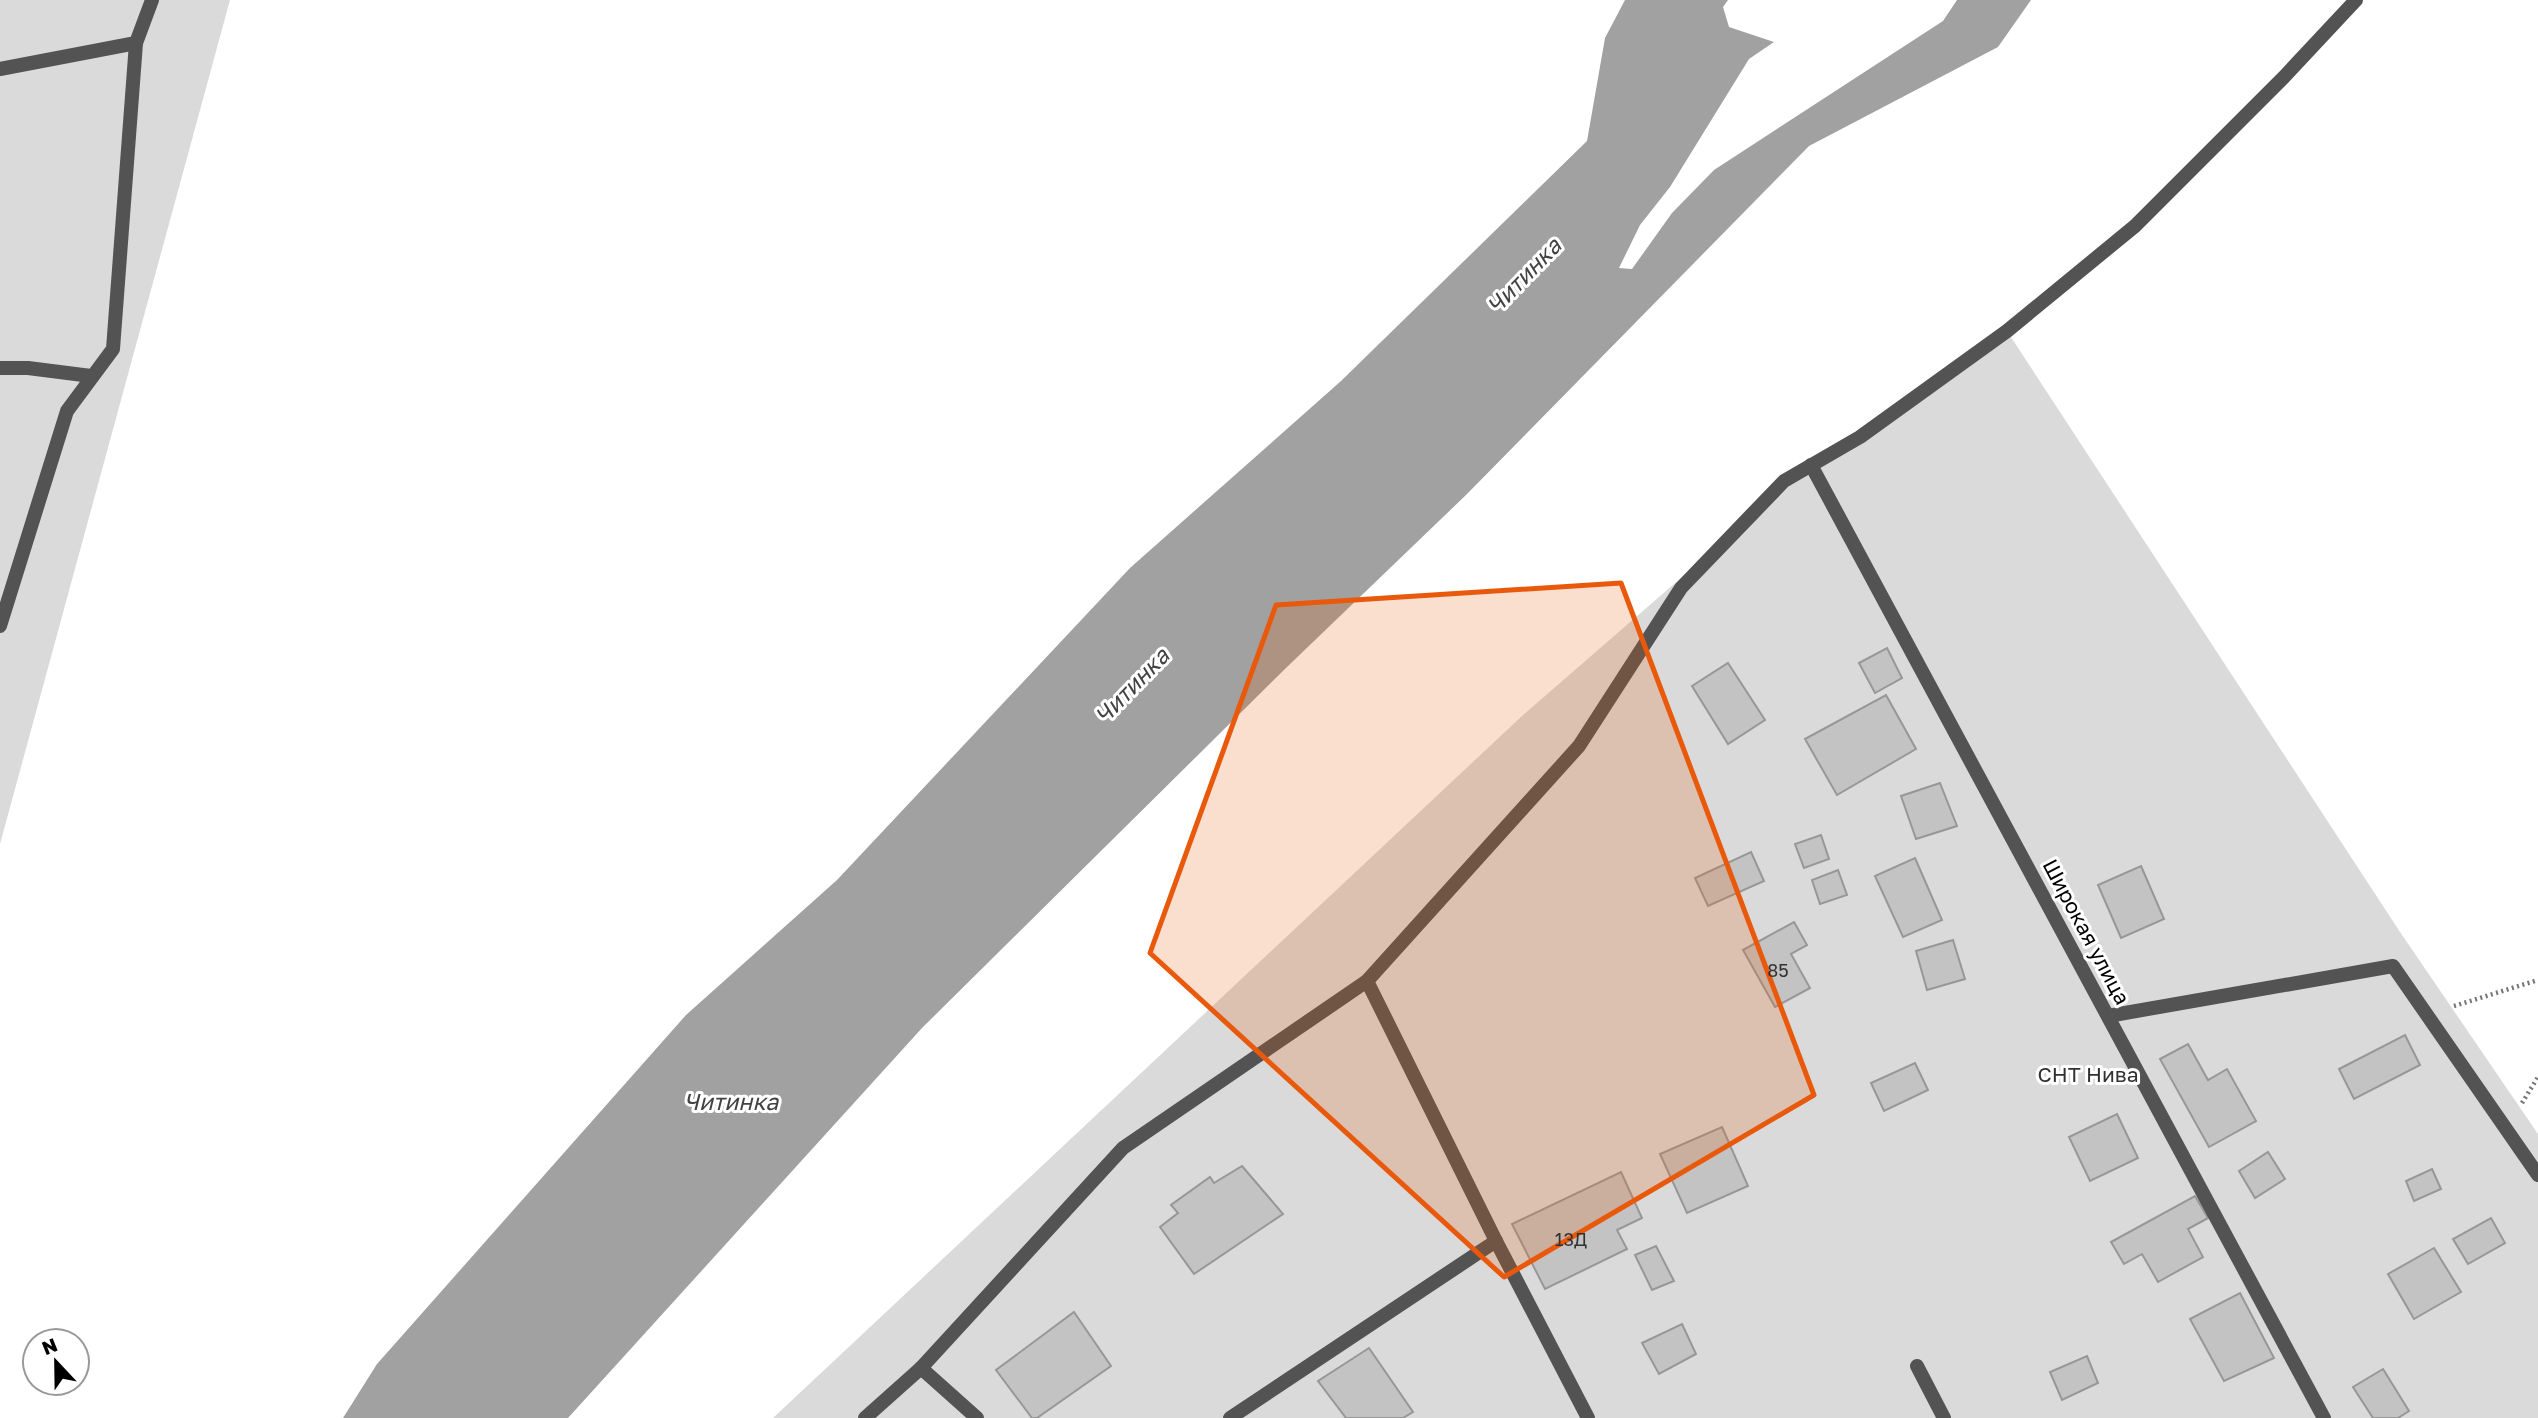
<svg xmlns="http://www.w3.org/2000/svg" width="2538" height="1418" viewBox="0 0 2538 1418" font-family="'Golos Text',sans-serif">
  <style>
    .green { fill: #dadada }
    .water { fill: #a1a1a1 }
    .building { fill: #c3c3c3; stroke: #979797; stroke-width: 2 }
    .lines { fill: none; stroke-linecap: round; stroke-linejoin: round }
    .path { stroke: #757575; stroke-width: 4.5; stroke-dasharray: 2 3.5; stroke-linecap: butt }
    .lane { stroke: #535353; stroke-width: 14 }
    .street { stroke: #535353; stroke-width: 14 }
    .marked { fill: #e8590c; fill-opacity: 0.2; stroke: #e8590c; stroke-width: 5; stroke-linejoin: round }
    .labels { text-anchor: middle; stroke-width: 6; stroke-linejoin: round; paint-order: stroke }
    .number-label { font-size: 18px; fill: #313131 }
    .street-label { font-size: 21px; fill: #000; stroke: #fff }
    .park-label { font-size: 21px; fill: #313131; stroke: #fff }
    .water-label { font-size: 23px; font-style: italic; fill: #424242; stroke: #fff }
  </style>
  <rect width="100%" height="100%" fill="#fff"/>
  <g class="green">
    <path d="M0,0H230L0,844Z"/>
    <path d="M2007,331L2400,932L2538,1134V1418H773L1522,716L1811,465Z"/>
  </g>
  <path class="water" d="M1625,0H1728L1723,7L1729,27L1774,42L1749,59L1670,187L1640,225L1619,268L1632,269L1672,213L1714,170L1943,21L1957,0H2031L1998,47L1809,146L1466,495L1287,667L922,1028L568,1418H343L377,1364L686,1015L837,880L1130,568L1341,381L1587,141L1605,38Z"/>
  <g class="building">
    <path d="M1887,648L1902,678L1875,693L1859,663Z"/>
    <path d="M1728,663L1765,720L1728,744L1692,686Z"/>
    <path d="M1886,695L1916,749L1837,795L1805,739Z"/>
    <path d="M1940,783L1957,826L1916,839L1901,796Z"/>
    <path d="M1821,835L1829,859L1804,868L1795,844Z"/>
    <path d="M1751,852L1764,881L1708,906L1695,878Z"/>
    <path d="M1915,858L1942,920L1903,937L1875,876Z"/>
    <path d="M2141,866L2164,919L2121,938L2098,885Z"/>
    <path d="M1838,870L1847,895L1820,904L1812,880Z"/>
    <path d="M1794,922L1807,945L1791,954L1810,988L1775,1007L1743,950Z"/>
    <path d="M1953,940L1965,979L1927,990L1916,951Z"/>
    <path d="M2405,1035L2420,1065L2354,1099L2339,1069Z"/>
    <path d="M2188,1044L2208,1080L2227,1069L2256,1121L2209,1147L2160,1059Z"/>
    <path d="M1915,1063L1928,1090L1884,1111L1871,1083Z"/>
    <path d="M2117,1114L2138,1158L2090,1181L2069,1137Z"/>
    <path d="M1722,1127L1748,1186L1687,1213L1660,1154Z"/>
    <path d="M2268,1152L2285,1179L2255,1198L2239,1171Z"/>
    <path d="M1242,1166L1283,1214L1194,1274L1160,1227L1178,1213L1171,1205L1210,1177L1214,1183Z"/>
    <path d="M2432,1169L2441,1189L2414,1201L2406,1181Z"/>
    <path d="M1621,1172L1642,1218L1617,1230L1627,1249L1545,1289L1512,1224Z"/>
    <path d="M2195,1196L2208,1218L2188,1229L2203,1257L2158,1282L2142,1254L2124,1264L2111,1242Z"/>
    <path d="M2491,1218L2505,1243L2468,1264L2453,1239Z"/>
    <path d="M1656,1246L1674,1281L1652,1290L1635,1255Z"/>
    <path d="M2434,1248L2461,1292L2414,1319L2388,1274Z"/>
    <path d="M2240,1293L2274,1358L2224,1381L2190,1319Z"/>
    <path d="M1074,1312L1111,1366L1037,1418H1032L996,1370Z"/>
    <path d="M1682,1324L1696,1354L1659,1374L1642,1343Z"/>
    <path d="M1369,1348L1413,1412L1403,1418H1346L1318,1381Z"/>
    <path d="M2087,1356L2098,1383L2062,1400L2050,1372Z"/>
    <path d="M2383,1369L2409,1411L2398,1418H2373L2353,1387Z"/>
  </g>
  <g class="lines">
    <g class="path">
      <path d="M2454,1006L2538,980"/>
      <path d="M2522,1103L2538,1077"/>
    </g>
    <g class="lane">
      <path d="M921,1368L977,1418"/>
      <path d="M1230,1418L1496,1241"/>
    </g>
    <g class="street">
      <path d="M0,69L136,43"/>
      <path d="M0,368H28L91,376"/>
      <path d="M1811,465L2324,1418"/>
      <path d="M0,626L67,411L113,349L136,43L152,0"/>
      <path d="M1367,981L1496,1241L1588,1418"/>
      <path d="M2108,1016L2393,966L2538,1175"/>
      <path d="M1917,1366L1944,1418"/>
      <path d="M865,1418L921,1368L1123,1148L1367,981L1579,746L1681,588L1784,481L1860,437L2007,331L2135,226L2284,77L2356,0"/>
    </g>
  </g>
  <path class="marked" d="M1621,583L1814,1095L1504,1277L1150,953L1276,605Z"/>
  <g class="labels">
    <g class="number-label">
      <text x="1778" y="977">85</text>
      <text x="1571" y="1246">13Д</text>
    </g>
    <g class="street-label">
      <text transform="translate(2086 932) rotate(62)" y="7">Широкая улица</text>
    </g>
    <g class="park-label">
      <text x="2088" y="1082">СНТ Нива</text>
    </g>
    <g class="water-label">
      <text transform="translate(1524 276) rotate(-46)" y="8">Читинка</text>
      <text transform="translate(1132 686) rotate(-46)" y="8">Читинка</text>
      <text x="731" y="1110">Читинка</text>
    </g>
  </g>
  <g transform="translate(56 1362) rotate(338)"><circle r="33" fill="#ffffff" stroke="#999999" stroke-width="2"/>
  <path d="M0-5L12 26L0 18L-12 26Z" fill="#000000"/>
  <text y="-10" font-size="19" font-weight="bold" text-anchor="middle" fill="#000000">N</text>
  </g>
</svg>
